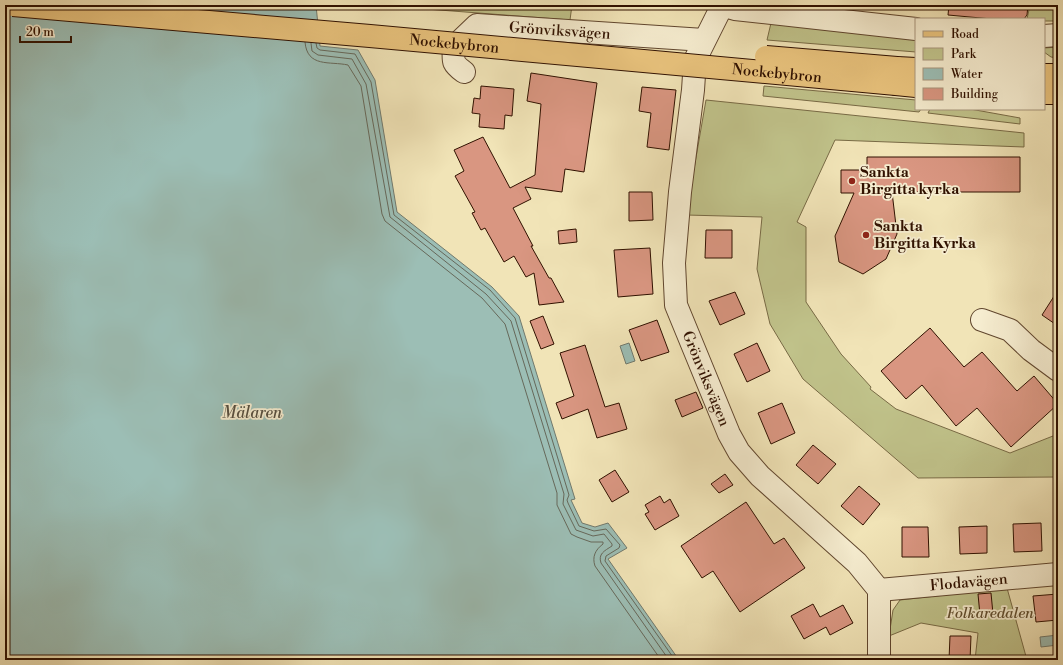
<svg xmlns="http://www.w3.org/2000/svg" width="1063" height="665" viewBox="0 0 1063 665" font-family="'Libre Bodoni',serif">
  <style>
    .green { fill: #c0c28a; stroke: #786a45 }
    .water { fill: #9cbeb5; stroke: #71796d }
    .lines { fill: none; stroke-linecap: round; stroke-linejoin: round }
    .shore { stroke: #66685a; stroke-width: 1 }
    .building { fill: #d99681; stroke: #301100 }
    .minor-casing { stroke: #60462e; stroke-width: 24 }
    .major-casing { stroke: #301100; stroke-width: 24 }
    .minor { stroke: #f6edd0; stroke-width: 22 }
    .major { stroke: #e8c27c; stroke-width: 22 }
    .major-bridge-casing { stroke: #301100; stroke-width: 24; stroke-linecap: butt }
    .major-bridge { stroke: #e8c27c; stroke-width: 22 }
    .poi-dot { fill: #8f2418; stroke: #f6edd0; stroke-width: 1.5 }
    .labels { text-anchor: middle; stroke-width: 3.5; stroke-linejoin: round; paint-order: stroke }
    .street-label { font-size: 15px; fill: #301100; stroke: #f6edd0 }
    .poi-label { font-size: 15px; font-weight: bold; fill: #301100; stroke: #f6edd0; text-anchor: start }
    .park-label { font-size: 15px; font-style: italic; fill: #624f30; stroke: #f6edd0 }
    .water-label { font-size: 16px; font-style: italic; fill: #564e3f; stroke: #f6edd0 }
  </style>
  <rect width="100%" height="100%" fill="#f1e4b7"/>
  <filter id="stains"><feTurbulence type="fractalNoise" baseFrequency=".005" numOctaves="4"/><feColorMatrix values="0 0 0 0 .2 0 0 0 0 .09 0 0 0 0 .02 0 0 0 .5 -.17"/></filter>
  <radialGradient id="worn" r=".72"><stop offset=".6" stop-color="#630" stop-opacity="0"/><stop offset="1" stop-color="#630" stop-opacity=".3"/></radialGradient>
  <g class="green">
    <path d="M374,5H572L570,20Z"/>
    <path d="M1030,5H1058V21H1044V19H1027Z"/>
    <path d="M771,23L916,38V52L767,40Z"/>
    <path d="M1058,47V58L1051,57L1044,52V48Z"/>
    <path d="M764,86L916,100V109H921L919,112L763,96Z"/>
    <path d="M706,100L1024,133V147L835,140L797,222L806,227V302L841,354L871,387L870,389L896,409L1010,453L1058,434V477L918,478L803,379L770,324L757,269L762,217L686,215Z"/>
    <path d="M930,109H970L1020,118V124L928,113Z"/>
    <path d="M1007,588L1027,660H975L978,633L921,623L889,636L893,610L900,600Z"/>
  </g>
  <g class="water">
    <path d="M5,5H316L320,46L358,50L375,80L397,212L492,287L519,316L575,499L571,500L582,523L595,527L608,523L627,548L608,559L679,660H5Z"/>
    <path d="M629,343L635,361L626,364L620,346Z"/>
    <path d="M1058,635V645L1041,647L1040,637Z"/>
  </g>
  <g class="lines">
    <g class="shore">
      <path d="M305,42C307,68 330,61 348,65L361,86L382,214L385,221L482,298L505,324L557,493V505L571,534L577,537L591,542H603V544C595,550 592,557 595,566L661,660"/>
      <path d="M311,43L312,51L318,55L352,59L366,84L390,217L486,294L511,321L564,494L563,504L576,530L593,536L604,534L612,544V546C604,551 598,554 601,563L669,660"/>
      <path d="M316,43L317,48L320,50L355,54L371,82L394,215L490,290L515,318L569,495L567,500L568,503L579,526L594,531L606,529L620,545L619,548L606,556L605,561L675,660"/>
    </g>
  </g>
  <g class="building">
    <path d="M949,5H1028L1027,15L1024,19H992L948,15Z"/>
    <path d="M531,73L597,83L584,172L565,169L562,192L525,187L531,199L513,208L533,246H531L549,278H551L564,302L539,305L534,273L526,277L514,256L504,262L485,228L481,230L472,213L475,212L455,176L464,171L454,150L483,137L510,188L535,175L541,104L527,101Z"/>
    <path d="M481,86L514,89L512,116L505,115L504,129L479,127L480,114L472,113L474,98L480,99Z"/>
    <path d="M642,87L676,90L669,150L647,147L651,113L639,111Z"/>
    <path d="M867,157H1020V192H892L897,234L886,259L863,274L839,262L835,236L854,193H841V170H867Z"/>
    <path d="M629,192H652L653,220L629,221Z"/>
    <path d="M576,229L577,242L559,244L558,231Z"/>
    <path d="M706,230H732V258H705Z"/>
    <path d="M650,248L653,294L618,297L614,250Z"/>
    <path d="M1058,290V326L1042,315Z"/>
    <path d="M735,292L745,314L720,325L709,301Z"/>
    <path d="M543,316L554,344L541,349L530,321Z"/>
    <path d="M657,320L669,352L641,361L629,330Z"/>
    <path d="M930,328L964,367L982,352L1017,391L1034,376L1058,404L1011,447L977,408L956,426L922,385L906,399L881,371Z"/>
    <path d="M757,343L770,371L747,382L734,354Z"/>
    <path d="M585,345L605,407L619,403L627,429L597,438L588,409L562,419L556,403L574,396L560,353Z"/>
    <path d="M696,392L703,408L682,417L675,400Z"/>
    <path d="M782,403L795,433L771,444L758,413Z"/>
    <path d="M813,445L836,464L818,484L796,465Z"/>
    <path d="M615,470L629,492L612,502L599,480Z"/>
    <path d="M725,474L733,485L719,493L711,484Z"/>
    <path d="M859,486L880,504L863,525L841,506Z"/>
    <path d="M660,496L664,503L670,499L679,516L655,530L645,514L649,512L645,505Z"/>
    <path d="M746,502L774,544L784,538L805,568L740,612L713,571L702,578L681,546Z"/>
    <path d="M1041,523L1042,551L1014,552L1013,524Z"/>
    <path d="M987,526V553L960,554L959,527Z"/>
    <path d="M902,527H928L929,557H902Z"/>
    <path d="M991,593L993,614L980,615L978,594Z"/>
    <path d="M1058,594V620L1036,622L1033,596Z"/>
    <path d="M813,604L820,617L843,605L853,623L830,635L826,627L804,639L791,616Z"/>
    <path d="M950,636H971L970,660H949Z"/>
  </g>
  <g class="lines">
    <g class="minor-casing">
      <g id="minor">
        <path d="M721,5L735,9L916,29"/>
        <path id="s1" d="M722,6L695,60L693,90L680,192L674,263L676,305L729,434L739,452L760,476L857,563L879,590V660"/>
        <path d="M1044,36L1058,35"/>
        <path id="s2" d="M464,72C452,63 453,62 454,47L477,25L704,40"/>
        <path d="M982,320L1010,330L1031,350L1058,370"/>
        <path id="s3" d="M879,590L1058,574"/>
      </g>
    </g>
    <g class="major-casing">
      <g id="major">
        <path d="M897,68L916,69"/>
        <path d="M1044,75H1058"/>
        <path d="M896,84L916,86"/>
        <path d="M1044,93H1058"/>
      </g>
    </g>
    <use href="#minor" class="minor"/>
    <use href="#major" class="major"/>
    <g class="major-bridge-casing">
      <g id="major-bridge">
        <path id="s4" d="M13,5L370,36L896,84"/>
        <path d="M766,57L897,68"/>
      </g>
    </g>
    <use href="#major-bridge" class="major-bridge"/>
  </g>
  <g class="poi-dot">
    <circle cx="852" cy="181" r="4"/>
    <circle cx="866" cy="235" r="4"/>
  </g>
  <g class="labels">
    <g class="street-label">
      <text dy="5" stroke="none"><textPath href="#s2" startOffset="144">Grönviksvägen</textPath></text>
      <text dy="5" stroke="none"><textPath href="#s4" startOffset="443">Nockebybron</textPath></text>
      <text dy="5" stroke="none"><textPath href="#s4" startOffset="767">Nockebybron</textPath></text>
      <text dy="5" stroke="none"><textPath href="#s1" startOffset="386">Grönviksvägen</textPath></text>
      <text dy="5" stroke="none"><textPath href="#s3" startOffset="90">Flodavägen</textPath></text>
    </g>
    <g class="poi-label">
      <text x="860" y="177">Sankta<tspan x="860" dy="17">Birgitta kyrka</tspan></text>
      <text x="874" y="231">Sankta<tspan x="874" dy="17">Birgitta Kyrka</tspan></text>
    </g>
    <g class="park-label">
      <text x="990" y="618">Folkaredalen</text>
    </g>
    <g class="water-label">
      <text x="252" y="418">Mälaren</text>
    </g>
  </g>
  <rect width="1063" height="665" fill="none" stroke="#f1e4b7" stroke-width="20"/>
  <rect x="6" y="6" width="1051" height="653" fill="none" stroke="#301100" stroke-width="2"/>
  <rect x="10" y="10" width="1043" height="645" fill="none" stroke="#301100"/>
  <rect x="915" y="18" width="130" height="92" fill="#f6edd0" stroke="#a7957d"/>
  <rect x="923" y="31" width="20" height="6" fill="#e8c27c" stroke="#a7957d"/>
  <text x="951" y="38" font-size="12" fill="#301100">Road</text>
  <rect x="923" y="48" width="20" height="12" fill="#c0c28a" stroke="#a7957d"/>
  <text x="951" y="58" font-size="12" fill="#301100">Park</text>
  <rect x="923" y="68" width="20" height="12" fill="#9cbeb5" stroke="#a7957d"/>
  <text x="951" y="78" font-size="12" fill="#301100">Water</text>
  <rect x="923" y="88" width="20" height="12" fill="#d99681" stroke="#a7957d"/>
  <text x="951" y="98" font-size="12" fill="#301100">Building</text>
  <path d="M20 36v6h51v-6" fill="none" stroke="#301100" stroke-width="2"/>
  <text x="26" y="36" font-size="12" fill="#301100" stroke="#f6edd0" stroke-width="3" paint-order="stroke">20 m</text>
  <rect width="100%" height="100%" filter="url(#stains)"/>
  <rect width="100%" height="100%" fill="url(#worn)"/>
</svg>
